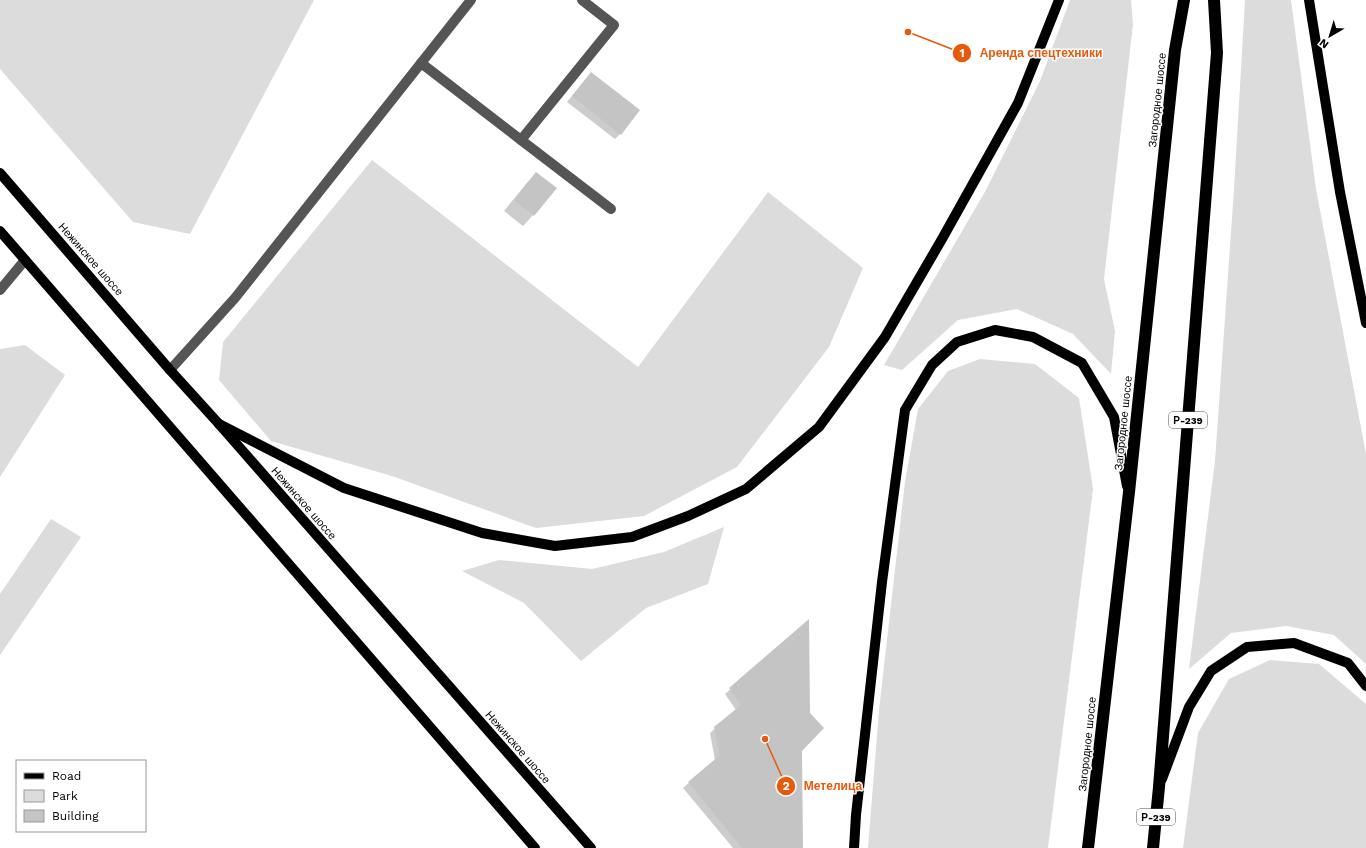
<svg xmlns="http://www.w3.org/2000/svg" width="1366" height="848" viewBox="0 0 1366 848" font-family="'Work Sans',sans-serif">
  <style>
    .green { fill: #dcdcdc }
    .shadow { fill: #0003 }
    .building { fill: #c4c4c4 }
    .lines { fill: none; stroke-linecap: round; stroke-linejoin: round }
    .minor { stroke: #555; stroke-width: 10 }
    .major { stroke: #000; stroke-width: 10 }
    .highway { stroke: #000; stroke-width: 12 }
    .labels { text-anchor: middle; stroke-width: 3; stroke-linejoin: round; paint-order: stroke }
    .shield { fill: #fff; stroke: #4c4c4c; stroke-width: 1 }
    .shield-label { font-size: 10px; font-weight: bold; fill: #000 }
    .street-label { font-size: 11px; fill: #000; stroke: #fff }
    .leader { fill: none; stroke: #e8590c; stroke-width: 1.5 }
    .callout-dot { fill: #e8590c; stroke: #fff; stroke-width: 1.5 }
    .mark-label { font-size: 12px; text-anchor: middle; font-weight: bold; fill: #fff }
    .callout-label { font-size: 12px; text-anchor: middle; font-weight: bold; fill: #e8590c; stroke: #fff; stroke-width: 3; stroke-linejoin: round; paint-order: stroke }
  </style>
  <rect width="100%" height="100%" fill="#fff"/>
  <g class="green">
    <path d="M0,0H314L190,234L133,222L0,69Z"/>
    <path d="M1070,0H1131L1133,24L1104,279L1115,331L1111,374L1073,334L1017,309L958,320L902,370L884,365L986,190L1040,81Z"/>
    <path d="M1245,0H1291L1316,189L1366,454V664L1334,635L1286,626L1231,633L1189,669L1215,461L1234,189Z"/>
    <path d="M372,160L638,367L768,192L863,268L829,347L737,467L644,516L536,528L392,476L271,441L219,380L223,342Z"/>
    <path d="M25,345L65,375L0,477V349Z"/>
    <path d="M980,359L1035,364L1079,398L1093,489L1048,848H868L879,710L905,482L918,409L948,371Z"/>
    <path d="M51,519L81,537L0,655V594Z"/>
    <path d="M724,527L708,584L646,608L581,661L524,603L462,571L499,560L592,569L664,552Z"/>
    <path d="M1270,660L1319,664L1366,704V848H1183L1198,733L1229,679Z"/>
  </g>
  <g class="shadow">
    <path d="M591,73L620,134L615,139L567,102Z"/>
    <path d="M536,173L533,215L523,226L504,211L526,184Z"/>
    <path d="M808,622L801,750L802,848H733L683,788L715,760L710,733L736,710L725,694Z"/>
  </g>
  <g class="building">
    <path d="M591,72L640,110L621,135L572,96Z"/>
    <path d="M536,172L557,188L534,216L514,200Z"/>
    <path d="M809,619L810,713L824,728L802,751L803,848H742L688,782L720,755L714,727L741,705L729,688Z"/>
  </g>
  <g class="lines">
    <g class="minor">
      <path d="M421,63L521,140L614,25L582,0"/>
      <path d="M521,140L611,209"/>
      <path d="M0,290L25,260"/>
      <path d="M170,370L235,298L471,0"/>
    </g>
    <g class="major">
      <path d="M1309,0L1340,192L1366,323"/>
      <path d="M0,173L170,370L219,424L591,848"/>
      <path d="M0,231L535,848"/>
      <path d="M219,424L344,488L482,533L555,546L632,537L688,516L746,489L819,427L885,337L942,239L1018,103L1059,0"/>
      <path d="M1162,779L1189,707L1211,671L1247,647L1294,643L1348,663L1366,686"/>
      <path d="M854,848L856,815L882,582L905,410L932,365L957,342L995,330L1033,337L1082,363L1114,417L1127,486"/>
    </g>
    <g class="highway">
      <path d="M1088,848L1129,492L1175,50L1184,0"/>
      <path d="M1153,848L1159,787L1217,53L1214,0"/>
    </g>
  </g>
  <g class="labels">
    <g class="shield">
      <rect x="1169" y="412" width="38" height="16" rx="3"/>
      <rect x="1137" y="809" width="38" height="16" rx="3"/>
    </g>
    <g class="shield-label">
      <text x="1188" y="424">Р-239</text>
      <text x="1156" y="821">Р-239</text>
    </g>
    <g class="street-label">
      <text transform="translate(1157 100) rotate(-84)" y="4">Загородное шоссе</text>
      <text transform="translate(91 259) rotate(49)" y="4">Нежинское шоссе</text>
      <text transform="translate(1123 423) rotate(-84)" y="4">Загородное шоссе</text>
      <text transform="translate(304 503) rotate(49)" y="4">Нежинское шоссе</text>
      <text transform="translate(1087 744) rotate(-84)" y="4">Загородное шоссе</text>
      <text transform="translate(518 747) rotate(49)" y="4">Нежинское шоссе</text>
    </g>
  </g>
  <path class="leader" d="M908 32L962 53M765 739L786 786"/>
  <g class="callout-dot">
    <circle cx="908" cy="32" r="4"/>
    <circle cx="765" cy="739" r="4"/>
    <circle cx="962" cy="53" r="10"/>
    <circle cx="786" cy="786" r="10"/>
  </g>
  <g class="mark-label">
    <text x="962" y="57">1</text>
    <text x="786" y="790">2</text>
  </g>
  <g class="callout-label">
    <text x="1041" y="57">Аренда спецтехники</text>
    <text x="833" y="790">Метелица</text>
  </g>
  <rect x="16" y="760" width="130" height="72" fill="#ffffff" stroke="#999999"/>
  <rect x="24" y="773" width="20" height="6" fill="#000000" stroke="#999999"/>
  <text x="52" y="780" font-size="12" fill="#000000">Road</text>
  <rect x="24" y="790" width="20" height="12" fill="#dcdcdc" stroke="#999999"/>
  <text x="52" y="800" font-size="12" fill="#000000">Park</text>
  <rect x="24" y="810" width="20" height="12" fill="#c4c4c4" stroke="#999999"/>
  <text x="52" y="820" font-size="12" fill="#000000">Building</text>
  <g transform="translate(1330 36) rotate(218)" stroke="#ffffff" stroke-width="3" paint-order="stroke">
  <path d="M0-3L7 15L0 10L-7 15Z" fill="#000000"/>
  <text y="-6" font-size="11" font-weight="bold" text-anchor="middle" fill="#000000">N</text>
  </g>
</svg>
